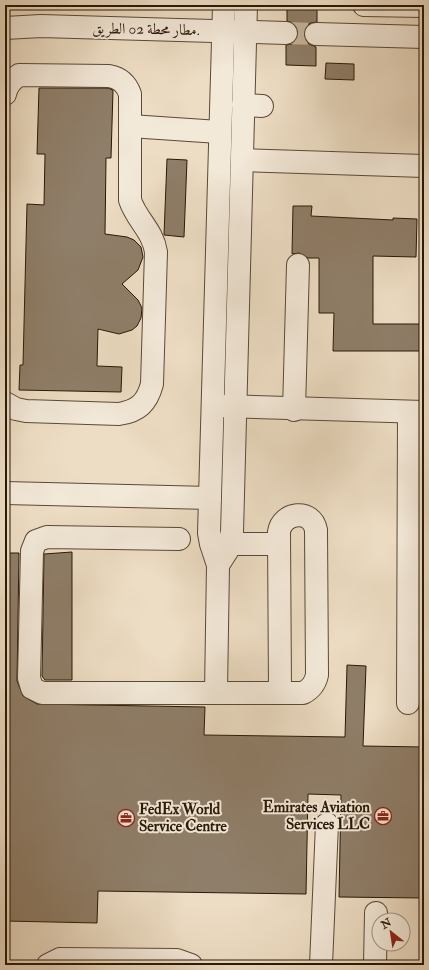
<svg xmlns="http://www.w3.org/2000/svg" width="429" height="970" viewBox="0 0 429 970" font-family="'IM FELL Double Pica',Amiri,serif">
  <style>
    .building { fill: #8f7e69; stroke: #291806 }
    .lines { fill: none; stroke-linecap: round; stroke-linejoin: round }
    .minor-tunnel { stroke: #c6b69e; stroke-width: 22; stroke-dasharray: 22 11; stroke-linecap: butt }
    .minor-casing { stroke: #5a4936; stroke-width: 24 }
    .minor { stroke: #f3e9d9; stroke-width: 22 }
    .labels { text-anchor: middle; stroke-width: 4; stroke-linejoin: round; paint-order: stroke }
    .street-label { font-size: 15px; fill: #291806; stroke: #f3e9d9 }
    .poi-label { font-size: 15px; font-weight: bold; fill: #291806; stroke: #f3e9d9; text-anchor: end }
  </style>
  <rect width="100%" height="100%" fill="#edddc4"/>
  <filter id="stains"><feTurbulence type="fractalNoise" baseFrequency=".005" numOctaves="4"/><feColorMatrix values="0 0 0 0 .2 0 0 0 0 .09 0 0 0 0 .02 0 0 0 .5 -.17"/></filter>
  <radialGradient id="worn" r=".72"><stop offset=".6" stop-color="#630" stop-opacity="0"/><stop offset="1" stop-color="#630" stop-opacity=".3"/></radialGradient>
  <g class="building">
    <path d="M287,5H317V22L310,23L306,27L304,34L305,40L309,44L316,47V66L286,65V45L292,44L296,40L298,33L297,27L293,23L287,21Z"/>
    <path d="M326,63L354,64V80L325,79Z"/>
    <path d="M39,88H108L113,90L111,158H106L105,234L127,237L134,240L141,247L143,257L138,270L122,284L138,300L142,308L141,318L137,326L132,330L119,334L98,329L97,366L122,367L121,392L19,390L20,365H23L27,204L44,205L45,154H37Z"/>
    <path d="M167,159L187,160L184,237L164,235Z"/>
    <path d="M293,206H312L311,216L393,220V218L417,219L416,257L373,256V324H424V351H333L334,313H319V258H308L299,253L292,254Z"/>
    <path d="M72,552V680H45L42,676L44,554Z"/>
    <path d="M5,553H19L17,681L23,696L37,704L205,707L204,735L345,737L347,665L366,666L363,746L424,747V898L339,897L341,795L308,794L306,894L98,891L97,923L5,921L6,682H5Z"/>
  </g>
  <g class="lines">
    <path class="minor-tunnel" d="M286,33L316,34"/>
    <g class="minor-casing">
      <g id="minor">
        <path d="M364,5L424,6"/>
        <path d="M5,28L41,26L286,33"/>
        <path d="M316,34L424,37"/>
        <path d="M5,94C7,85 11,81 19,75L109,76C120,78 126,83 130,94V200C136,219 153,231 156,252L152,384C147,403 138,411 119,414L26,411L16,409L5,403"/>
        <path d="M243,105L262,106"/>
        <path d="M130,126L219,132"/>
        <path d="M242,160L424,166"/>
        <path d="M222,406L424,412"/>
        <path d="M294,410L298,265"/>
        <path d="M5,493L210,498"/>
        <path d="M179,539L47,537L36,541L32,551L29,678L32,688L42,693H303C311,689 315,684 317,675L316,530C312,508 282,512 279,532L280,692"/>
        <path d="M230,544H279"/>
        <path d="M218,565L227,551L232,532L246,5"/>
        <path d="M216,692L218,565L211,544L209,533L224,5"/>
        <path d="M408,703L409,412"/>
        <path d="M48,965L60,959L177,960L191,965"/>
        <path d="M321,965L327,824"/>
        <path d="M375,965L376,913"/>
      </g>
    </g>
    <use href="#minor" class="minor"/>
  </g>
  <defs>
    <g id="office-ring" transform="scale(0.9)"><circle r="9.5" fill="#f3e9d9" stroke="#8f2418" stroke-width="1.5"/><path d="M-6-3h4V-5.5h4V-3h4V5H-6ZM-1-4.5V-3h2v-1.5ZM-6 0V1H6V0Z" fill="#8f2418"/></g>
  </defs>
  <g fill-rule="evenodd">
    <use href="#office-ring" x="383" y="816"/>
    <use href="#office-ring" x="126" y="818"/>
  </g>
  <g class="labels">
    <g class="street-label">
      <text transform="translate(146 29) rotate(1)" y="5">مطار محطة 02 الطريق.</text>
    </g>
    <g class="poi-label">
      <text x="370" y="812">Emirates Aviation<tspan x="370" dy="17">Services LLC</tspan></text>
      <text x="139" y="814" text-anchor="start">FedEx World<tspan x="139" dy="17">Service Centre</tspan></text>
    </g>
  </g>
  <rect width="429" height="970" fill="none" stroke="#edddc4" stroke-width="20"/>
  <rect x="6" y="6" width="417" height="958" fill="none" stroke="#291806" stroke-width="2"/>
  <rect x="10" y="10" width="409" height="950" fill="none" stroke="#291806"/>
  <g transform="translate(391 932) rotate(330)"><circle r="19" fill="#f3e9d9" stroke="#a29585"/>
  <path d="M0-3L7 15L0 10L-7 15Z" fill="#8f2418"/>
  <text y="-6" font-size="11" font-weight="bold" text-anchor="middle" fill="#291806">N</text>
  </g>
  <rect width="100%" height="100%" filter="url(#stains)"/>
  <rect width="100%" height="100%" fill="url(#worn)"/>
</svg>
